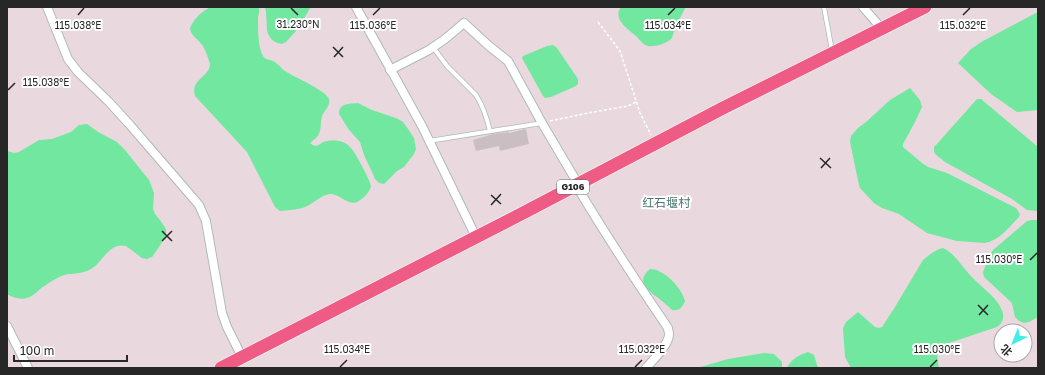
<svg xmlns="http://www.w3.org/2000/svg" width="1045" height="375" viewBox="0 0 1045 375" font-family="'Golos Text','Noto Sans SC',sans-serif">
  <style>
    .water { fill: #71e79f }
    .building { fill: #cbbec2 }
    .lines { fill: none; stroke-linecap: round; stroke-linejoin: round }
    .service-casing { stroke: #adbbba; stroke-width: 5.5 }
    .minor-casing { stroke: #adbbba; stroke-width: 10 }
    .trunk-casing { stroke: #fff; stroke-width: 14 }
    .path { stroke: #fff; stroke-width: 1.5; stroke-dasharray: 3 2; stroke-linecap: butt }
    .service { stroke: #fff; stroke-width: 4 }
    .minor { stroke: #fff; stroke-width: 8 }
    .trunk { stroke: #ee5c86; stroke-width: 13 }
    .ticks { fill: none; stroke: #272727; stroke-width: 1.5 }
    .labels { text-anchor: middle; stroke-width: 4; stroke-linejoin: round; paint-order: stroke }
    .shield { fill: #fff; stroke: #686868; stroke-width: 1 }
    .shield-label { font-size: 9px; font-weight: bold; fill: #272727 }
    .quarter-label { font-size: 12px; fill: #4b7572; stroke: #fff }
    .ticks-label { font-size: 10px; text-anchor: middle; fill: #272727; stroke: #fff; stroke-width: 4; stroke-linejoin: round; paint-order: stroke }
  </style>
  <rect width="100%" height="100%" fill="#e9d9de"/>
  <g class="water">
    <path d="M211,7H259C260,11 258,15 258,19C258,29 258,48 263,56C266,61 272,59 276,63C279,65 282,69 285,71C294,77 327,91 329,99C331,105 324,111 322,116C320,123 322,131 317,137C315,139 312,141 310,143C318,150 319,142 327,141C348,138 353,149 362,166C365,172 369,179 371,186C370,192 363,199 357,202C348,206 339,193 330,194C321,195 313,204 305,207C298,210 288,210 280,211L275,207L247,152L195,96C190,79 210,77 210,64C210,63 208,58 208,58C207,54 205,50 203,46C199,40 192,37 190,29C192,20 203,10 211,7Z"/>
    <path d="M265,7H311L296,31L286,42L282,44L277,43L272,40L268,34L267,30L266,12Z"/>
    <path d="M621,7H686C682,14 678,21 675,29C673,33 673,38 670,40C666,43 658,46 653,46C645,48 641,41 636,36C628,29 612,19 621,7Z"/>
    <path d="M1036,13H1038V110L1017,112L991,94L958,63L971,49L983,41Z"/>
    <path d="M553,45L557,48L578,79V84L576,86L551,97L545,98L543,96L522,58L523,56L547,46Z"/>
    <path d="M910,88L920,100L922,107L914,124L903,144V147L922,163L928,167L947,173L1016,208L1020,214L1019,217C1010,226 999,241 985,243L957,241L927,233L899,214L882,208L874,203L860,188L859,185L850,142L851,136L858,128L866,122L890,100Z"/>
    <path d="M977,99H981L1038,147V211L1027,210L1012,199L945,162L935,154L934,151V147L936,145Z"/>
    <path d="M358,103L372,110L396,118L403,122L408,129L414,138L416,149L414,154L404,167L397,171L384,184L379,183L375,179L372,172L364,155L360,142L349,130L339,114C339,103 349,104 358,103Z"/>
    <path d="M87,124L98,132L117,142L125,150L149,180L154,193L153,209L155,214L160,220L166,229V232L165,237L161,244L152,257L149,258L147,259L142,258L126,246C109,242 103,262 91,269C83,274 74,273 64,275C56,278 47,284 40,289C38,291 36,293 33,295C25,301 15,299 7,294V151L14,153L19,152L39,140L52,139L71,132L79,125Z"/>
    <path d="M1032,220H1038V317L1029,322L1024,323L1019,321L1015,317L1012,303L984,277L983,272L989,257L993,250L1027,221Z"/>
    <path d="M943,248C954,253 961,265 969,274C978,284 990,292 998,303C1000,306 1002,310 1003,314C1004,320 1001,324 997,327L949,343C936,351 936,353 939,368H851L845,357L843,328L846,322L858,312L875,327L879,328L882,327L895,307L923,260C929,255 935,250 943,248Z"/>
    <path d="M650,269C664,269 682,288 685,301C682,308 679,311 672,310C667,305 662,301 657,297C646,289 636,281 650,269Z"/>
    <path d="M808,352L814,355L818,368H787C791,359 799,355 808,352Z"/>
    <path d="M764,353L774,354L782,362V368H697L728,359Z"/>
  </g>
  <path class="building" d="M526,129L529,144L500,151L499,146L476,151L473,140L493,134L509,132V133Z"/>
  <g class="lines">
    <g class="service-casing">
      <g id="service">
        <path d="M824,7L832,51"/>
        <path d="M433,47L447,66L476,95C483,106 487,118 490,131"/>
        <path d="M429,141L542,123"/>
      </g>
    </g>
    <g class="minor-casing">
      <g id="minor">
        <path d="M47,7L68,59L78,72L109,102L130,125L199,205L206,221L222,313L227,327L242,357"/>
        <path d="M356,7L422,126L476,237"/>
        <path d="M863,7L882,29"/>
        <path d="M390,70L429,50L445,39L464,23L489,46L508,61L542,123L578,184"/>
        <path d="M576,185C605,234 636,281 668,328C668,330 669,332 669,334C669,345 653,360 646,368"/>
        <path d="M7,326L28,368"/>
      </g>
    </g>
    <g class="trunk-casing">
      <path id="trunk" d="M221,368L525,212L723,108L925,7"/>
    </g>
    <g class="path">
      <path d="M598,22L620,51L640,113L651,135"/>
      <path d="M550,121L588,113L628,106L636,102"/>
    </g>
    <use href="#service" class="service"/>
    <use href="#minor" class="minor"/>
    <use href="#trunk" class="trunk"/>
  </g>
  <path class="ticks" d="M291,8L298,15M78,15L84,8M373,15L380,8M668,15L675,8M963,15L970,8M333,47L343,57M334,57L343,47M8,90L15,83M820,158L831,168M821,168L830,158M491,195L501,204M491,205L501,194M162,231L172,241M162,241L172,231M1030,260L1037,253M978,305L988,315M979,315L988,305M340,367L347,360M635,367L642,360M930,367L937,360"/>
  <g class="labels">
    <rect class="shield" x="557" y="180" width="32" height="14" rx="3"/>
    <g class="shield-label">
      <text x="573" y="190">G106</text>
    </g>
    <g class="quarter-label">
      <text x="666" y="207">红石堰村</text>
    </g>
  </g>
  <g class="ticks-label">
    <text x="298" y="28">31.230°N</text>
    <text x="78" y="29">115.038°E</text>
    <text x="373" y="29">115.036°E</text>
    <text x="668" y="29">115.034°E</text>
    <text x="963" y="29">115.032°E</text>
    <text x="46" y="86">115.038°E</text>
    <text x="999" y="263">115.030°E</text>
    <text x="347" y="353">115.034°E</text>
    <text x="642" y="353">115.032°E</text>
    <text x="937" y="353">115.030°E</text>
  </g>
  <rect width="1045" height="375" fill="none" stroke="#272727" stroke-width="16"/>
  <g transform="translate(1013 343) rotate(223)"><circle r="19" fill="#ffffff" stroke="#a9a9a9"/>
  <path d="M0-3L7 15L0 10L-7 15Z" fill="#41efe4"/>
  <text y="-6" font-size="11" font-weight="bold" text-anchor="middle" fill="#272727">北</text>
  </g>
  <path d="M14 355v6h113v-6" fill="none" stroke="#272727" stroke-width="2"/>
  <text x="20" y="355" font-size="12" fill="#272727" stroke="#ffffff" stroke-width="3" paint-order="stroke">100 m</text>
</svg>
